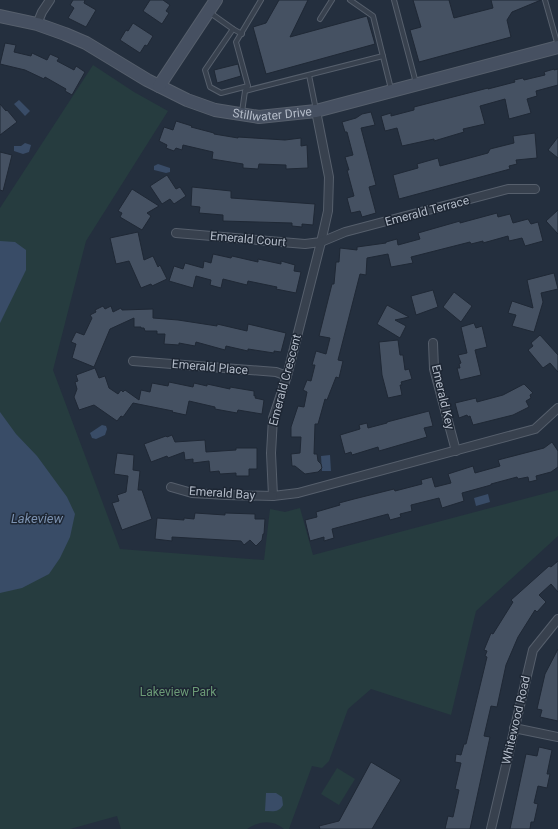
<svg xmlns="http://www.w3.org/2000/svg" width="558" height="829" viewBox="0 0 558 829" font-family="Roboto,sans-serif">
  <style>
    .green { fill: #263c3f }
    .water { fill: #394c67 }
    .building { fill: #455162; stroke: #1f2835 }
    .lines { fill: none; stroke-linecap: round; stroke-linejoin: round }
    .lane-casing { stroke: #565f6c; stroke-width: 6 }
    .street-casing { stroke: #565f6c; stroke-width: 10 }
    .secondary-casing { stroke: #565f6c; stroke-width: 14 }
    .lane { stroke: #38414e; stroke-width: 4 }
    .street { stroke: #38414e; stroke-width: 8 }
    .secondary { stroke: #465061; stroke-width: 12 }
    .labels { text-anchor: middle; stroke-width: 3; stroke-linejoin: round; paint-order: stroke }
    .street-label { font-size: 12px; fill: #b4bcc9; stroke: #1d2633 }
    .park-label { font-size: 12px; fill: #6b9a76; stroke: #1d2633 }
    .water-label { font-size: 13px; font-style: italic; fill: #7c92b1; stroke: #1d2633 }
  </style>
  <rect width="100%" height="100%" fill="#242f3e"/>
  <g class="green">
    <path d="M93,65L134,92L168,111L86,241L53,370L120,549L264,560L270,509L285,512L300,508L313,555L558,490V536L476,611L451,715L371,689L348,709L329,761L322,768L312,766L289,829H284C272,819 259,821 247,829H121L117,816L70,829H0V208Z"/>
    <path d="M337,768L355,779L339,805L321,794Z"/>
  </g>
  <g class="water">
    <path d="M19,100L30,111L25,116L14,104Z"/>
    <path d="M25,143L31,145L29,152L23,154L14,151V146H21Z"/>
    <path d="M158,164L170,168V172L166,173L154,170V166Z"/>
    <path d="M0,241L15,242L26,250V270L0,323Z"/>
    <path d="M0,412L16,434L37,456L67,497L75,514L70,537L60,558L49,574L22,588L0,593Z"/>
    <path d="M102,425L106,426L107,429L105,435L96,439L92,438L90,433Z"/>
    <path d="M330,455L331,471H322L321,456Z"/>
    <path d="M488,494L490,502L476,506L474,498Z"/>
    <path d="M266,793H276L282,797L283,805C279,813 272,811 265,811Z"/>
  </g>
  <g class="building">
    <path d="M73,0H85L84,3L96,10L86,27L68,18L74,8L70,5Z"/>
    <path d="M150,0H163L170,5L166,11L169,13L162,24L143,11Z"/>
    <path d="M279,0H308L290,37L367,16L375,44L266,74L253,27L266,23Z"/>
    <path d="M413,0H449L454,18L493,8L491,0H541L512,12L507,20L511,37L419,62L410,30L421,27Z"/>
    <path d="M133,23L153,36L147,46L145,45L140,53L120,40L126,30L128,31Z"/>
    <path d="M5,43L16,45L14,52L31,56L32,53L47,60L50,54L59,58L57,61L74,70L76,66L85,72L72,95L65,91L66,89L45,77L44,79L25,70L0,64Z"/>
    <path d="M238,64L241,76L217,83L214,70Z"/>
    <path d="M554,69V70L558,69V85L536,91L537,96L527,99L531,113L509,119L505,99L480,106L485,124L463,129L464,132L434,141V139L402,146L397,128L385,131L381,116L391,113V116L414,110V107L488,88V89L515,82L514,80L523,78L524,80L545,75L544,72Z"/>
    <path d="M0,104L6,111L7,110L17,122L0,135Z"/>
    <path d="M371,112L375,125L361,128L376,185L369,187L376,213L362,217L360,211L351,213L347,198L354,196L347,170H349L345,157L353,155L347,132H345L342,122L356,118L362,114Z"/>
    <path d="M176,121L192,126L191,127L214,133V134L238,138V137L285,140L301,138V146L307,145L308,168L286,169V165L259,164L258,169L243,168V164L212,159L213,152L183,145L182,150L176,148L174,151L166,148L167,145L159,141L164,127L173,130Z"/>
    <path d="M535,133L537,158L516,160L517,164L509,166L510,169L399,199L393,175L418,168L417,164L438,158L440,166L488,153L490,149L514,143L513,136Z"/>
    <path d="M558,137V158L548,150Z"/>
    <path d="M0,152L12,155L3,191L0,190Z"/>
    <path d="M167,175L176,189L180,187L186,196L174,204L170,199L162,204L150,186Z"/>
    <path d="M192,187L231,191V198L315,204L313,225L302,224V227L292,226V223L223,221V215L199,213L200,207L191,206Z"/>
    <path d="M132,189L159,206L147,213L151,216L142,230L120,217L122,213L118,211Z"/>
    <path d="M558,210V234L546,221Z"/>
    <path d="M497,213L498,217L510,214L513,223L528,219L531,224L538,222L543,241L525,246L522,238L509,241L508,236L483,243V241L471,244L470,242L411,257L413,263L391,267L388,254L367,258L366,275L360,274L338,360L343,361L339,378L336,377L327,400L325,399L318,424H315L314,454H317L318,461L321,464L322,468L318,472L305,474L295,466H292L291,454L300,453L301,437H291V427L298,406L304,407L307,392L303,390L307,380L311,381L315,365H312L316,351L326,354L330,338L319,336L332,284H334L336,262H339L340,248L357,250V247L386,243V242L397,239L398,245L420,239L418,233L460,221V223Z"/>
    <path d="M138,232L144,260L153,256L158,267L160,265L167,279L152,286L151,284L141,288L129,261L116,264L110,238Z"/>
    <path d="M213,254L231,258L232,256L258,262V259L281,264V261L295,265L294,271L301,272L296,293L276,289L277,287L248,281L247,285L223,279L221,288L210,285L211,280L196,276L193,288L169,281L174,266L183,269L185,263L203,268L204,261L211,263Z"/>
    <path d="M554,273L558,289L541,293L543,302L534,332L512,326L516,315L508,313L512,301L533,308L527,280Z"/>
    <path d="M433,290L438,307L416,315L411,296Z"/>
    <path d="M454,292L472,306L461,322L443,307Z"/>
    <path d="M387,305L409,317L395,320L406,326L400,338L377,324Z"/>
    <path d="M103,306L105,309L111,306L113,312L121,308L122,310L153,309V318L178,320L217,326V324L247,331L248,324L286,333L281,352L274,351V353L248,349V351L226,346L225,350L196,342L195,346L179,343V345L164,344L165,334H157V331H145L144,328H141V327H134V318L110,329L94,367L72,358L76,344L71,342L76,332L84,335L92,318L90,315L96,312L95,310Z"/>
    <path d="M474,323L476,328L482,326L487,347L475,350L481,375L460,380L457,368H460L459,364L461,363L458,355L467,353L461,327Z"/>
    <path d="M540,335L558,355V372L550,363L543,368L528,350L533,346L531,343Z"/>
    <path d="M398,340L400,355H403L405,370L409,369L412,379L401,382L402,385H400L402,395L388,398L382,375L379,342Z"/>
    <path d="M95,368L99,378L105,376L109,388L118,394L121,390L123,392L125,390L139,400L141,390L150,392L152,383L168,386L169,382L193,387L194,383L207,386V384L230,389V387L254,391V396H256L255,398L264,400L262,414L238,410L237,413L215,409V407L189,401L186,415L172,412L173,411L133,403L123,417L121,416L117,421L94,405L79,410L74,397L77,389L75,382L78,381L76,375Z"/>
    <path d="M524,384L533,393L530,395L531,398L526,401L529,407L513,415L473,425L470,416L468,417L467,415L459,418L455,403L476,398L477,402L503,395Z"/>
    <path d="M429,411L433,426L424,428L427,437L379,451L378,447L352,455L351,452L345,454L340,435L360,429L359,425L367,423L368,428L387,423V422Z"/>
    <path d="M172,435L175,442L205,440L206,452L236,450V448H257V469H249V476H236V473L220,474L219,471L210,472L209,461L193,463V459L185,460L184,452L168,458L167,456L151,462L144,444L166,436L167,437Z"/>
    <path d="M552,442L558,451V467L551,472L536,476L537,480L529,482L528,477L518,479L517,477L491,484V485L462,493L464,501L442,508L439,498L411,505L412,511L400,514L401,517L390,520L388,514L332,529L334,538L324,541V537L310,541L305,520L317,517L316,512L340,505L339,503L354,499L394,489L395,491L422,484L421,480L432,477L435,487L451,483L448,474L473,466L475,473L500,466L498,460L544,448Z"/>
    <path d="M117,453L134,455L133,470L140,471L138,490H142L152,519L122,530L112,503L119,501L117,495L126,492L128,476L114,474Z"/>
    <path d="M195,513L225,515V513L255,514V519H265L264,534H263L262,540L256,546L250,540L244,545L241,541L172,537V541L155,539L157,518L184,520V518L194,519Z"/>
    <path d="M558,561V592L551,584L539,595L546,602L537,612L535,610L518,637L506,665L497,707L491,706L484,736L490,737L470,829H445L448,816L453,817L459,790L455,789L461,763L455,762L456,754L461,755L464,744H466L487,657L485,656L487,651L484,650L491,633L493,634L513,602L511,600L549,566L551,567Z"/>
    <path d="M558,649V721L540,717L542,710L537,709L545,674Z"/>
    <path d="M539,747L552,750L547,774H550L547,788L538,786L534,803L538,804L534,822H531L530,829H510L526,754L537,756Z"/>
    <path d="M371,762L401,780L372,829H320L319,826L339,821Z"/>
  </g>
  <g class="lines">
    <g class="lane-casing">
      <g id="lane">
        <path d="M261,0L236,42L248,86L245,91L383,56"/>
        <path d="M350,0L373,16L391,89"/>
        <path d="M394,0L416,83"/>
        <path d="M545,0L558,46"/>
        <path d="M209,12L233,29L242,34"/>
        <path d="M320,19L332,0"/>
        <path d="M233,29L205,70L210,87L221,93L248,86"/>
        <path d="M309,75L316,110"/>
        <path d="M242,112L245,91"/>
      </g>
    </g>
    <g class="street-casing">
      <g id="street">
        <path d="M37,24L42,12L50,0"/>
        <path d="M316,111L329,177L328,211L321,242L287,376L273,418L271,453L273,496L298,493L535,429L558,408"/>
        <path d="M176,233L305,244L321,242L345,232L508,189H535"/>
        <path d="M433,343L434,369L456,451"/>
        <path d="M133,361L276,372L287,376"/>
        <path d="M171,487L192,493L226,495L273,496"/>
        <path d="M514,728L558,737"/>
        <path d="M491,829L533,650L558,619"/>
      </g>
    </g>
    <g class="secondary-casing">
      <g id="secondary">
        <path id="s1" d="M0,16L37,24L65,34L86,43L147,80L187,100L215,110L259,117L316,111L558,47"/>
        <path d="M159,86L216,0"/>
      </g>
    </g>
    <use href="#lane" class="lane"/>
    <use href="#street" class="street"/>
    <use href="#secondary" class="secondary"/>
  </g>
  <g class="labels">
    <g class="street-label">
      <text dy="4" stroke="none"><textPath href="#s1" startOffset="294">Stillwater Drive</textPath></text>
      <text transform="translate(427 211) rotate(-15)" y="4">Emerald Terrace</text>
      <text transform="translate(248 239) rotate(5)" y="4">Emerald Court</text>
      <text transform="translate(210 367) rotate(5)" y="4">Emerald Place</text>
      <text transform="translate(285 380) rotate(-75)" y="4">Emerald Crescent</text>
      <text transform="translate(443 397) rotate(77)" y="4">Emerald Key</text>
      <text transform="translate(222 493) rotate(4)" y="4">Emerald Bay</text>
      <text transform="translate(516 720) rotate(-77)" y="4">Whitewood Road</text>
    </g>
    <g class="park-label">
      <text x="178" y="696">Lakeview Park</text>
    </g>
    <g class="water-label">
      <text x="37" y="523">Lakeview</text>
    </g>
  </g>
</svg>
